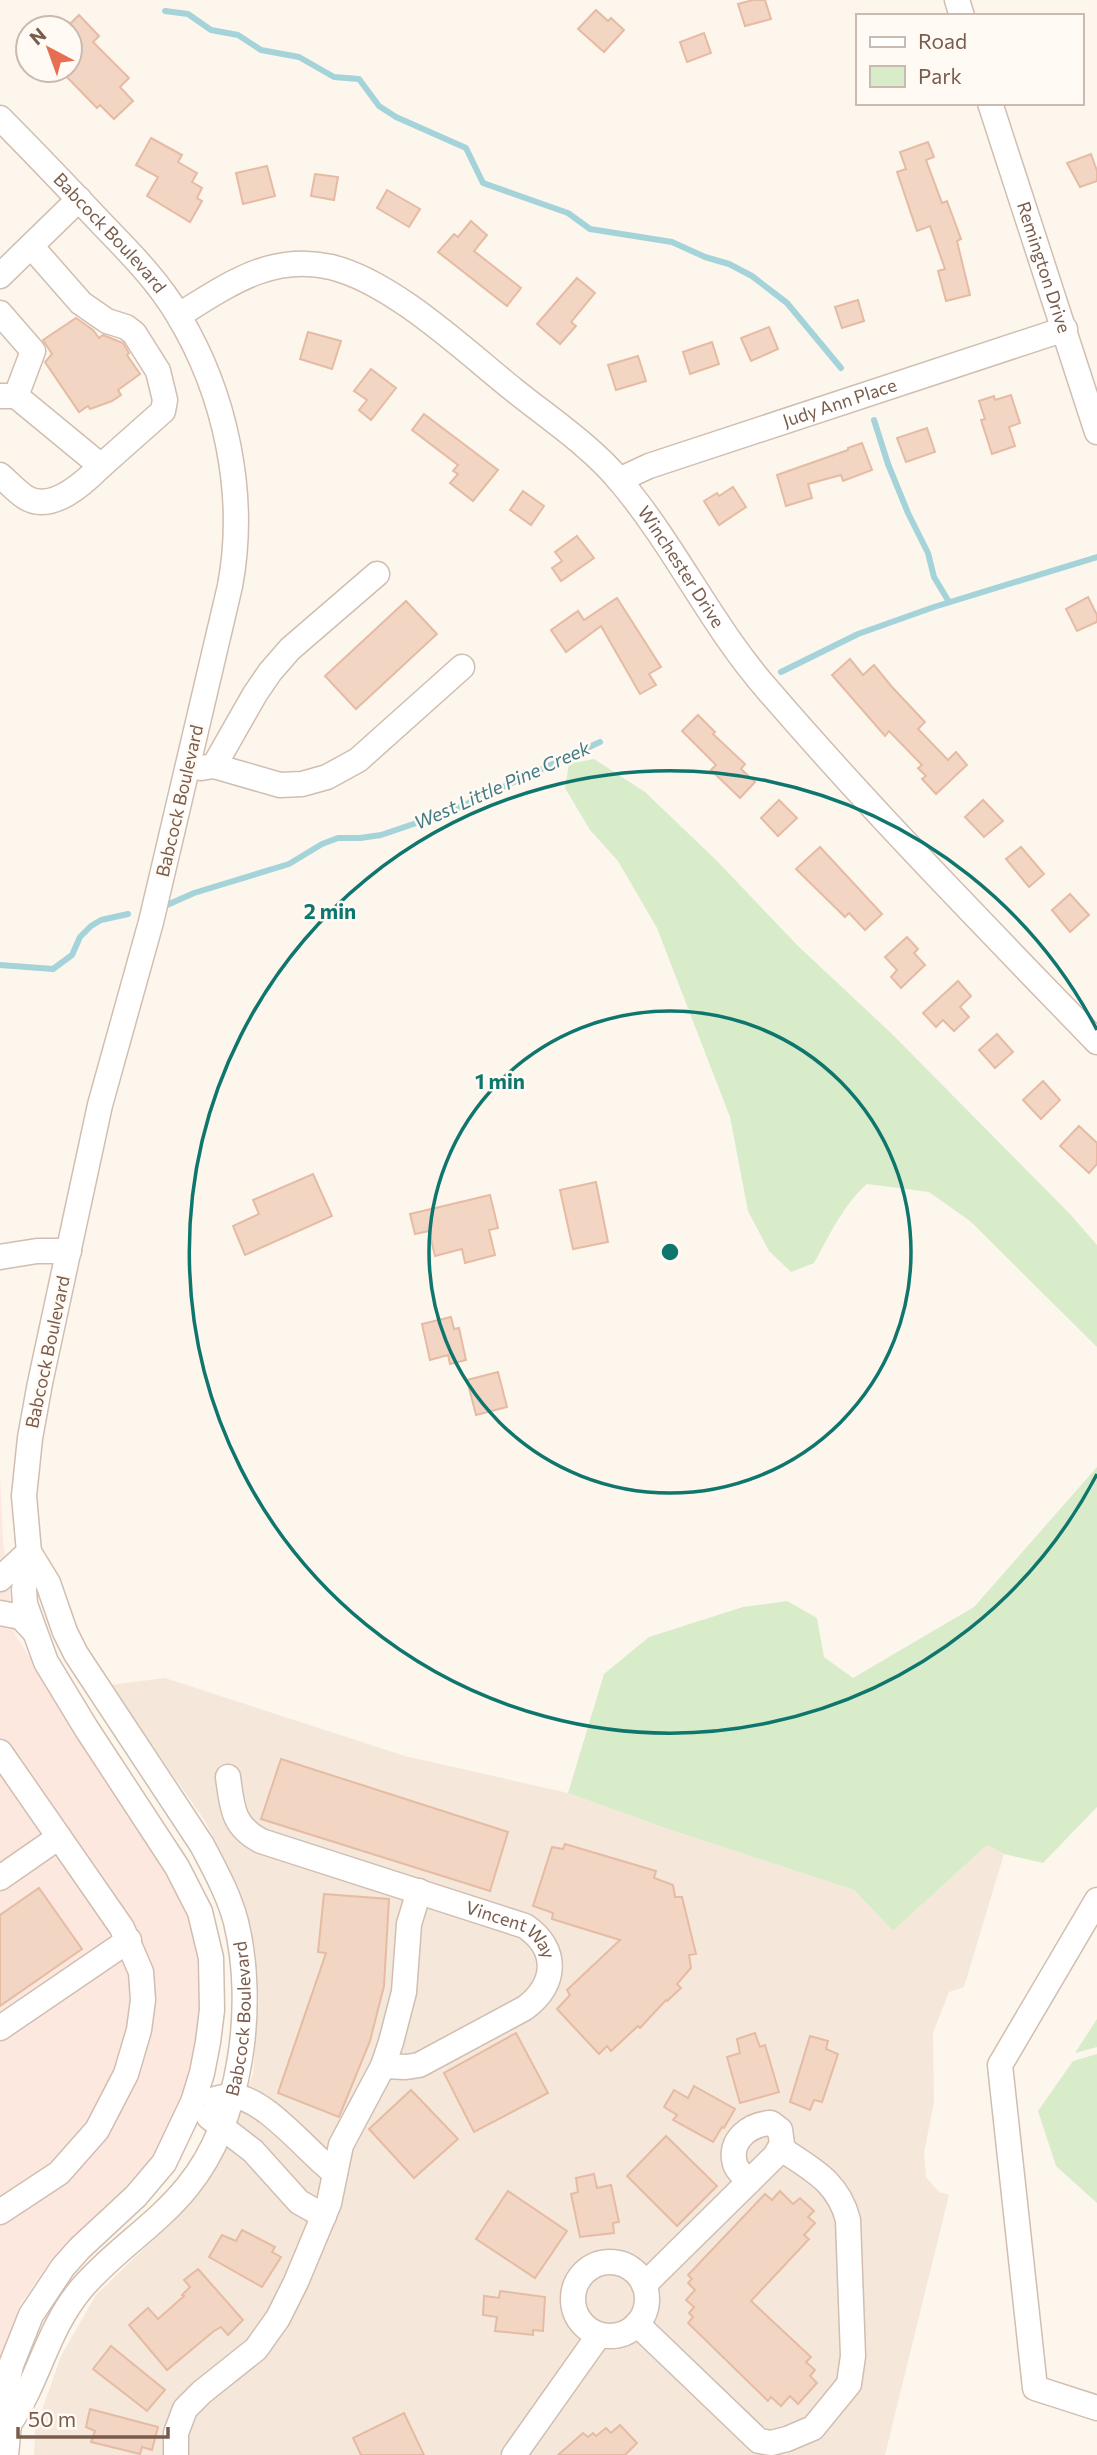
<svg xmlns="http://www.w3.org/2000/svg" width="1097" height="2455" viewBox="0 0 1097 2455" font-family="Commissioner,sans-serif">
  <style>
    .residential { fill: #f5e8da }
    .commercial { fill: #fde8e0 }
    .green { fill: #d8ecc9 }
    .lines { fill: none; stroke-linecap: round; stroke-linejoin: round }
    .stream { stroke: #a5d3da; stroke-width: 6 }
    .building { fill: #f3d5c3; stroke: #e6bba3; stroke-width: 2 }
    .minor-casing { stroke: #d1beb0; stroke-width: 27 }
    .minor { stroke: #fff; stroke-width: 24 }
    .ring { fill: none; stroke: #0f766e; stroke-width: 3.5 }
    .labels { text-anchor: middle; stroke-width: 5; stroke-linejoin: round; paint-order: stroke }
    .street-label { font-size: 18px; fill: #7a5c4d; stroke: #fffaf3 }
    .water-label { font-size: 19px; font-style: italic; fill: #437c86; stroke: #fffaf3 }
    .centre { fill: #0f766e; stroke: #fffaf3; stroke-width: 3.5 }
    .ring-label { font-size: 21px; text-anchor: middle; font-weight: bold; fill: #0f766e; stroke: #fffaf3; stroke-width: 5; stroke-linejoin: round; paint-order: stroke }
  </style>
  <rect width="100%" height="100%" fill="#fdf6ec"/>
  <path class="residential" d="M165,1678L405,1756L568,1793L665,1828L854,1890L893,1931L987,1845L1004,1854L964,1987L949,1992L933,2033L934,2102L924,2153L926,2177L939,2192L949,2195L885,2455H34L35,2430L61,2356L96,2295L190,2204L221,2160L253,2074L259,1999L253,1939L233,1876L205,1821L109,1685Z"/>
  <path class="commercial" d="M0,1472L3,1541L15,1634L176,1891L193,1926L201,1968L198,2035L184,2100L152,2161L51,2260L20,2305L0,2371Z"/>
  <g class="green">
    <path d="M594,759L645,792L716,860L798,946L891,1033L1070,1214L1097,1245V1347L970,1221L929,1192L867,1184C843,1205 829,1236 814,1263L791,1272L769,1251L748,1211L730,1117L657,928L618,861L590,830L565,788L569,764Z"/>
    <path d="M1097,1467V1807L1043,1863L1004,1854L987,1845L893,1931L854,1890L665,1828L568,1793L604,1674L649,1637L743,1607L787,1601L817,1618L824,1657L853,1678L974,1607Z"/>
    <path d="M1097,2019V2047L1075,2053Z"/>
    <path d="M1097,2054V2203L1056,2166L1038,2111L1073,2061Z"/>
  </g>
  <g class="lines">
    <g class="stream">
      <path d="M165,11L188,14L211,30L238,35L261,50L299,57L334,77L359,79L379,106L396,117L466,148L483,183L568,213L590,229L672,242L705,257L729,264L752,276L787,303L841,368"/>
      <path d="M874,420L888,464L908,513L928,553L934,577L949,602"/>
      <path d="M781,672L858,634L934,607L1097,557"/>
      <path d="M167,905L194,893L289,864L322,844L338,838H360L381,835L449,812L600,742"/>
      <path d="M0,965L53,969L72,955L80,937L91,926L101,920L128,914"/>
    </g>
  </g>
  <g class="building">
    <path d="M753,0H765L771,19L745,26L738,4Z"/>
    <path d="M596,10L608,21L611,18L624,30L604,52L578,29Z"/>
    <path d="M79,15L99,36L93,42L129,78L120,87L133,101L114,119L100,105L97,108L60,70H70V24Z"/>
    <path d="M704,33L711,53L687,62L680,42Z"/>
    <path d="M151,138L182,155L178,162L197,173L192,182L202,188L197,198L202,201L190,222L147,196L158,177L136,165Z"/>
    <path d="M928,142L934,157L926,160L942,203L947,201L961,239L957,241L970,295L946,301L938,271L945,269L930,226L917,231L897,172L906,169L900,152Z"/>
    <path d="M1091,154L1097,171V181L1080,187L1067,163Z"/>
    <path d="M267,166L275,196L243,204L236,173Z"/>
    <path d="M315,174L338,177L334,200L311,196Z"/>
    <path d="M387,190L420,209L409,227L377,208Z"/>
    <path d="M471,221L487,235L474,251L521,288L507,306L438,252L454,234L458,237Z"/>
    <path d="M577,278L595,293L571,322L576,326L560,344L537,324Z"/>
    <path d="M858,300L864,321L842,328L835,307Z"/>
    <path d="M76,318L93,330L99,338L103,335L123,343L129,353L127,355L140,374L118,390L121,395L112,401L90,409L88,406L79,412L45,362L52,354L43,340Z"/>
    <path d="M769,327L778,349L751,361L741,338Z"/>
    <path d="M308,332L341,341L332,369L300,359Z"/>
    <path d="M712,342L719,364L690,374L683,352Z"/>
    <path d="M638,356L646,381L616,390L608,365Z"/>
    <path d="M371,369L396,388L371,420L359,410L367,400L354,391Z"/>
    <path d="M1011,395L1020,423L1009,427L1015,446L992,454L981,420L985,419L979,401L994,396L995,400Z"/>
    <path d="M424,414L498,470L473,501L450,483L458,474L453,471L458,465L412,430Z"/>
    <path d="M927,428L935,452L906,462L897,438Z"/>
    <path d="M862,443L872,470L843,481L841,475L808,484L812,498L786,506L777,475L848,450V448Z"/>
    <path d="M733,487L746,507L719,525L704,501L717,493L719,496Z"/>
    <path d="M523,491L544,506L531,525L510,510Z"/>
    <path d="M577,536L594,558L561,581L552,568L562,561L555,552Z"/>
    <path d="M1088,597L1097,615V622L1077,631L1066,609Z"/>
    <path d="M617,598L661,667L649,674L656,685L640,694L601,626L566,652L551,630L578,611L584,620Z"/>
    <path d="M406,601L437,634L356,709L325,676Z"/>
    <path d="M850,659L863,675L874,665L892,687L925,722L918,729L948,760L956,752L967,765L936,794L922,779L926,776L918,768L922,765L889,731L885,736L832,675Z"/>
    <path d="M698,715L715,732L713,734L745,764L741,769L755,782L740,798L711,770L716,765L682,731Z"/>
    <path d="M779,800L797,818L778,836L761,818Z"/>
    <path d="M983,800L1003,821L984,837L965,817Z"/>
    <path d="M820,847L882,914L865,930L849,913L845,917L796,869Z"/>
    <path d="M1021,847L1044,874L1029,887L1006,859Z"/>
    <path d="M1070,894L1089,915L1070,932L1052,910Z"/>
    <path d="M907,937L918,949L914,953L925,965L901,988L891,977L897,970L885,957Z"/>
    <path d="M958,981L971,996L960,1007L969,1017L954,1031L943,1020L936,1027L923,1013Z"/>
    <path d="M997,1034L1013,1052L995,1068L979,1050Z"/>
    <path d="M1043,1081L1060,1100L1041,1119L1023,1100Z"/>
    <path d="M1079,1126L1097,1143V1164L1089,1173L1060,1146Z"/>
    <path d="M313,1174L332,1216L245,1255L233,1226L259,1214L253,1200Z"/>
    <path d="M596,1182L608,1242L573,1249L560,1190Z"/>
    <path d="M490,1195L498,1228L489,1230L495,1255L465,1263L462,1249L435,1256L429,1231L415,1234L410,1214Z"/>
    <path d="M451,1317L454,1329L459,1328L466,1360L450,1364L448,1355L430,1360L422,1324Z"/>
    <path d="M498,1372L507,1407L476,1415L467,1380Z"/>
    <path d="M281,1759L508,1832L490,1891L261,1819Z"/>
    <path d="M565,1844L656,1871L654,1878L673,1885L675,1897H682L696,1954L689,1955L691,1968L677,1984L681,1988L667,2001L666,2000L640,2028L638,2026L611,2051L607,2046L599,2054L557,2009L570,1995L567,1990L620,1940L552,1919L553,1913L533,1906L552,1847L563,1849Z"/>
    <path d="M39,1888L82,1949L0,2006V1915Z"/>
    <path d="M324,1894L389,1899L384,1986L370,2041L339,2117L278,2093L326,1953L318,1952Z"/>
    <path d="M516,2033L548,2093L474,2132L444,2073Z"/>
    <path d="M755,2033L760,2047L765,2045L779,2092L740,2103L727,2057L740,2053L737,2039Z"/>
    <path d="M810,2036L828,2041L826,2049L838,2054L822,2102L814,2100L810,2110L790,2102Z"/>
    <path d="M694,2086L735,2109L724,2128L722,2127L713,2142L673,2120L677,2115L664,2107L674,2090L688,2098Z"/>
    <path d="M411,2090L458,2139L414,2178L369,2129Z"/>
    <path d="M666,2136L717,2186L677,2226L627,2176Z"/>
    <path d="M594,2174L597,2188L611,2185L619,2222L613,2223L614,2233L580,2237L571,2194L578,2192L576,2178Z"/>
    <path d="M508,2191L567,2231L535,2278L476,2239Z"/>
    <path d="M780,2191L793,2204L800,2198L814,2211L808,2217L815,2223L804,2235L809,2239L751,2301L811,2357L806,2362L815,2370L810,2376L817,2383L798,2404L790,2396L781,2406L771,2397L768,2401L688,2323L693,2317L689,2313L694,2307L686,2300L695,2290L688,2283L692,2279L688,2275L765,2194L772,2200Z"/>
    <path d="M242,2230L275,2247L272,2252L281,2257L262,2287L209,2257L222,2235L236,2241Z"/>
    <path d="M198,2269L243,2320L228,2335L221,2327L214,2331L167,2370L129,2325L148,2308L158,2319L184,2296L182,2295L190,2287L184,2280Z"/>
    <path d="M500,2291L545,2297L543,2331L533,2330V2335L495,2331L497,2317L483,2315L484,2296L499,2298Z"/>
    <path d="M111,2346L165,2390L147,2411L93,2369Z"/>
    <path d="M90,2409L158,2427L152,2450L142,2447L140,2454L91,2442L95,2431L86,2427Z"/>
    <path d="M404,2413L424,2455H361L353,2438Z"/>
    <path d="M620,2425L637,2443L625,2455H558L583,2433L588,2437L593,2433L596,2436L606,2428L611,2433Z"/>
  </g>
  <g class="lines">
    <g class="minor-casing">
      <g id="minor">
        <path d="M957,0L962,16"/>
        <path id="s1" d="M990,103L1097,432"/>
        <path id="s2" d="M0,118C35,153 69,189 103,225C130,253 158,281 178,315C226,394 247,495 230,586L151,922L100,1105L40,1383L30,1438L24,1496L29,1552L24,1590L25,1604L46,1662L86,1728L177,1867L200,1912L211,1958L212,2010L208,2042L202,2073L193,2102L164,2163L136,2196L80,2248L63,2267L31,2315L11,2365L5,2394L9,2424L6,2455"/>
        <path d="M0,276L79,199"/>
        <path d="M0,313L33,351L16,396H1"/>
        <path id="s3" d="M179,315C228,285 271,253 331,267C393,282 464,350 514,390C550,419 591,446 620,481C675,546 711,625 767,689C872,811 985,926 1097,1042"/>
        <path d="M16,396L101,466L163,411L165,400L158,371L134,333L126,327L107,321L81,303L31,246"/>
        <path d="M0,475C8,482 16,491 25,497C51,514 84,483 101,466"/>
        <path id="s4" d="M619,480L649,466L1065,329"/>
        <path d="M214,766L280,785L302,784L327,777L358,760L462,667"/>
        <path d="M201,768L214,766L255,694L270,672L290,649L377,574"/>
        <path d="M0,1257L37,1251H69"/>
        <path d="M0,1579L29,1552"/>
        <path d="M0,1613L21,1617L34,1631"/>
        <path d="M0,1752L122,1928L141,1972L143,2000L139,2030L126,2074L97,2130L59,2173L0,2212"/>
        <path id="s5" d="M228,1777C232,1806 232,1826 261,1841L525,1926C559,1949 557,1984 525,2008L419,2065L406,2067L383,2066"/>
        <path d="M0,1878L59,1837"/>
        <path d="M1097,1900L1000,2065L1035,2388L1097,2408"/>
        <path d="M0,2028L129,1940"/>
        <path d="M215,2099C220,2098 226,2096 231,2096C264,2096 309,2154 335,2173"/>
        <path d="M209,2117L253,2151L299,2202L324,2216"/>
        <circle cx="610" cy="2299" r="37"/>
        <path d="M644,2285L775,2156L782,2144L780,2130L771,2123C750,2124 728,2140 735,2164C737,2171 744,2176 749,2182"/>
        <path d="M637,2324L759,2441L771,2443L787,2439L813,2428L849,2384L853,2356L848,2220C838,2181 811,2169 780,2148"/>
        <path id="s6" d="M9,2424C39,2381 46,2331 81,2289C113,2251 157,2225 188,2186C242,2119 256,2004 236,1922C229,1895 215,1870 202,1845L76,1654L65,1632L48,1583L29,1552"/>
        <path d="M176,2455V2433L185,2409L202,2392L256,2349L278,2318L296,2282L329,2203L341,2145L383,2066L391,2042L404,1992L409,1924L419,1891"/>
        <path d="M514,2455L599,2335"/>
      </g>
    </g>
    <use href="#minor" class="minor"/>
  </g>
  <g class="ring">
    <circle cx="670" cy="1252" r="241"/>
    <path d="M1097 1474A481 481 0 1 1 1097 1030"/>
  </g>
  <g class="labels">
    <g class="street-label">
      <text dy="6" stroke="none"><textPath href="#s2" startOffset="159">Babcock Boulevard</textPath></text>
      <text dy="6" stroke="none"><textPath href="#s1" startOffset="173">Remington Drive</textPath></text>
      <text dy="6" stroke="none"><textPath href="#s4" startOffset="234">Judy Ann Place</textPath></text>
      <text dy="6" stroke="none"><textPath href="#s3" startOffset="632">Winchester Drive</textPath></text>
      <text transform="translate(180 801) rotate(-77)" y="6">Babcock Boulevard</text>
      <text transform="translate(48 1352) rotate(-78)" y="6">Babcock Boulevard</text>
      <text dy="6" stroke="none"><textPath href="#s5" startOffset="343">Vincent Way</textPath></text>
      <text dy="6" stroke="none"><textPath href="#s6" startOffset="481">Babcock Boulevard</textPath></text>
    </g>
    <g class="water-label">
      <text transform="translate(502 785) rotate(-24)" y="7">West Little Pine Creek</text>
    </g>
  </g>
  <circle cx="670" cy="1252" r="10" class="centre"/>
  <g class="ring-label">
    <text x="330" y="919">2 min</text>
    <text x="500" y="1089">1 min</text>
  </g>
  <rect x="856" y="14" width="228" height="91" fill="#fffaf3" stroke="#cabbb1" stroke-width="2"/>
  <rect x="870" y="37" width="35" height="10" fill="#ffffff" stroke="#cabbb1" stroke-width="2"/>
  <text x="918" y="49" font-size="21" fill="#7a5c4d">Road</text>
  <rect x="870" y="66" width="35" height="21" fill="#d8ecc9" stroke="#cabbb1" stroke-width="2"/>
  <text x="918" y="84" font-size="21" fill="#7a5c4d">Park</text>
  <g transform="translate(49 49) rotate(319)"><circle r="33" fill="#fffaf3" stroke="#cabbb1" stroke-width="2"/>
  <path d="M0-5L12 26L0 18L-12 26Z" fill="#e76f51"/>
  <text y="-10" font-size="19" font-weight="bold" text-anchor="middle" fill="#7a5c4d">N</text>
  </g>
  <path d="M18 2427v10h150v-10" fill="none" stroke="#7a5c4d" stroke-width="3.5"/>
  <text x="28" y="2427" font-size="21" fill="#7a5c4d" stroke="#fffaf3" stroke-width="5" paint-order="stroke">50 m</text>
</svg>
